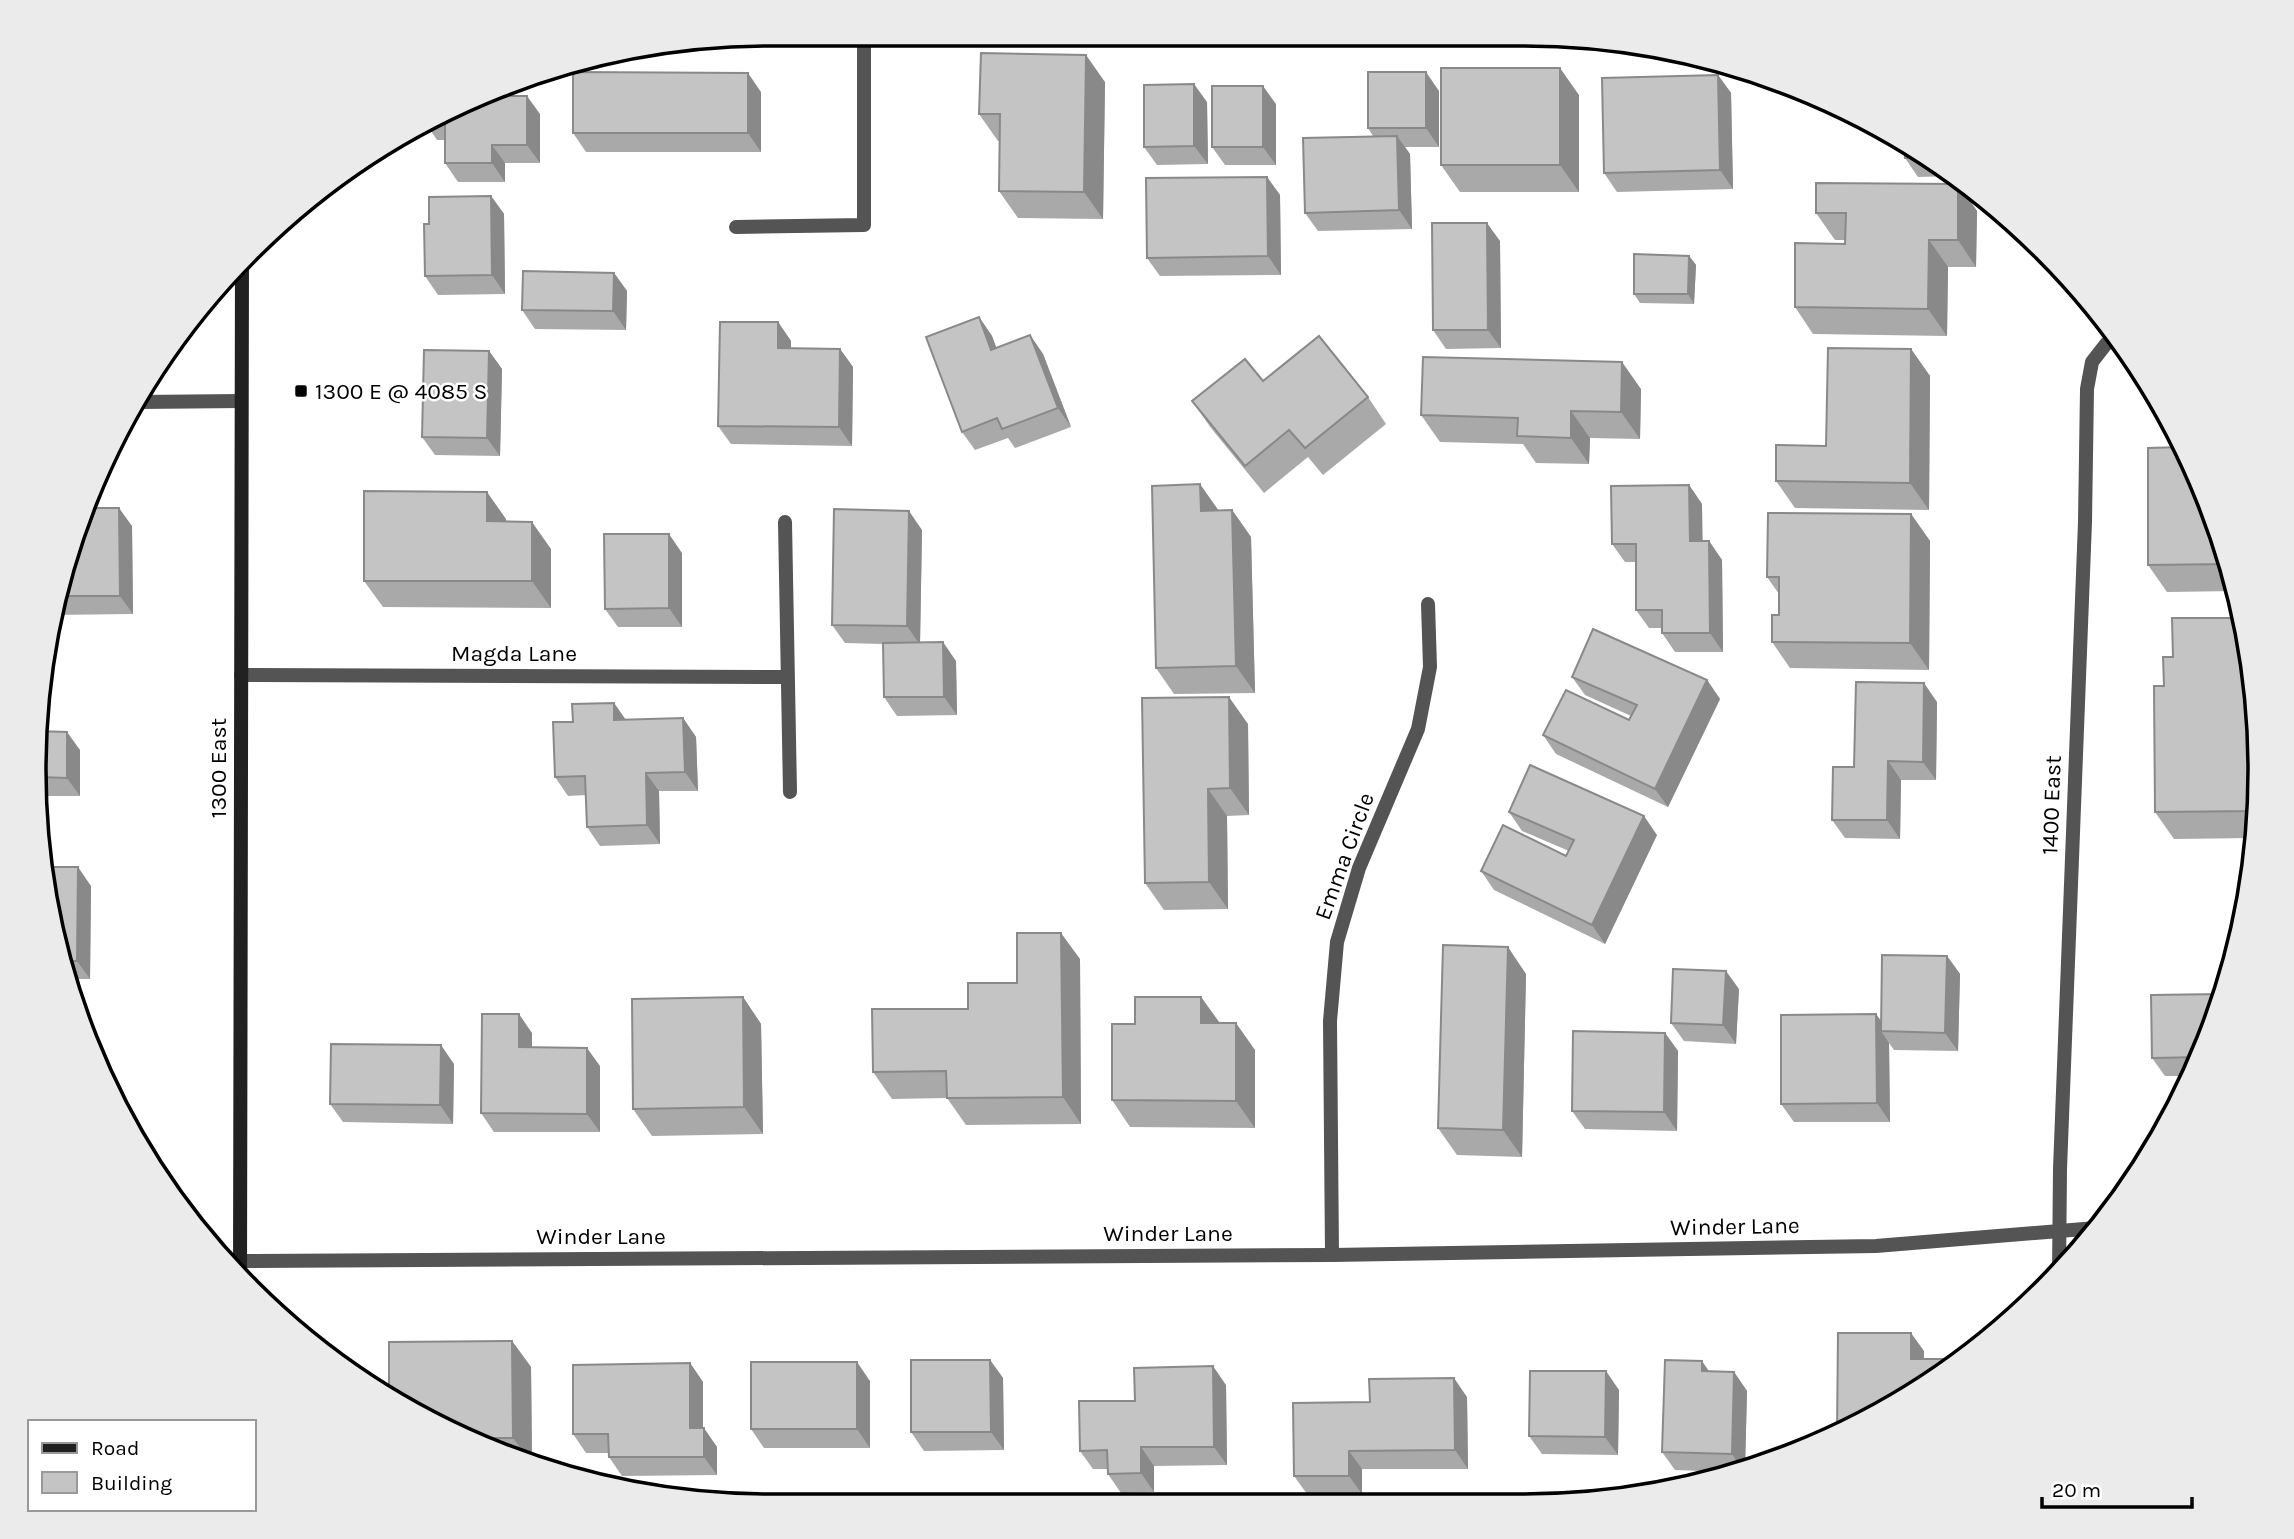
<svg xmlns="http://www.w3.org/2000/svg" width="2294" height="1539" viewBox="0 0 2294 1539" font-family="Karla,sans-serif">
  <style>
    .lines { fill: none; stroke-linecap: round; stroke-linejoin: round }
    .lane { stroke: #545454; stroke-width: 14 }
    .street { stroke: #545454; stroke-width: 14 }
    .secondary { stroke: #212121; stroke-width: 14 }
    .wall { fill: #a9a9a9 }
    .shaded-wall { fill: #898989 }
    .building { fill: #c4c4c4; stroke: #898989; stroke-width: 2 }
    .poi-dot { fill: #000; stroke: #fff; stroke-width: 2.5 }
    .labels { text-anchor: middle; stroke-width: 5; stroke-linejoin: round; paint-order: stroke }
    .poi-label { font-size: 23px; fill: #000; stroke: #fff; text-anchor: start }
    .street-label { font-size: 23px; fill: #000; stroke: #fff }
    .rim { fill: none; stroke: #000; stroke-width: 3.5 }
  </style>
  <rect width="100%" height="100%" fill="#fff"/>
  <g class="lines">
    <path class="lane" d="M785,522L790,792"/>
    <g class="street">
      <path d="M736,227L864,225V38"/>
      <path d="M139,402L241,401"/>
      <path d="M241,675L787,677"/>
      <path d="M1332,1255L1330,1021L1337,942L1359,868L1418,729L1430,667L1428,604"/>
      <path d="M240,1261L1332,1255L1876,1246L2096,1228"/>
      <path d="M2059,1274L2060,1169L2085,522L2087,389L2092,362L2106,344L2118,338"/>
    </g>
    <path class="secondary" d="M240,1279L242,257"/>
  </g>
  <g class="wall">
    <path d="M1718,75L1731,93L1733,189L1617,192L1604,173Z"/>
    <path d="M1105,82L1103,219L1018,218L999,191L1000,141H998L979,114Z"/>
    <path d="M502,87V96L540,114V163H505V182H458L445,163V140H437L427,125Z"/>
    <path d="M1439,91V147H1405L1410,154L1412,229L1318,231L1305,213L1373,136L1368,128Z"/>
    <path d="M761,92V152H586L573,133Z"/>
    <path d="M1579,95V192H1460L1441,165Z"/>
    <path d="M1207,102L1208,164L1157,165L1144,147Z"/>
    <path d="M1276,104V165H1225L1212,147Z"/>
    <path d="M1905,158H1934L1956,176L1918,177Z"/>
    <path d="M1267,177L1280,195L1281,275L1160,276L1147,258Z"/>
    <path d="M1958,184L1977,211L1976,267H1948L1947,336L1813,334L1795,307L1845,244V240H1835L1816,213Z"/>
    <path d="M491,196L504,214L505,294L438,295L425,276L429,224Z"/>
    <path d="M1500,241L1501,348L1446,349L1433,330Z"/>
    <path d="M1689,256L1696,265L1694,304L1640,303L1634,294Z"/>
    <path d="M614,273L627,291L626,330L535,329L522,310Z"/>
    <path d="M979,317L992,336L996,348L1030,335L1043,354L1071,427L1015,448L1008,438L975,450L962,432Z"/>
    <path d="M778,322L791,341V348L840,349L853,367L852,446L731,444L718,426Z"/>
    <path d="M1911,349L1930,376L1929,510L1795,508L1776,481L1826,446Z"/>
    <path d="M489,351L502,369L500,456L435,455L422,437Z"/>
    <path d="M1263,381L1368,397L1386,424L1323,475L1308,457L1264,493L1211,428L1192,401Z"/>
    <path d="M1641,389L1640,439L1590,438L1589,464L1536,463L1523,444L1440,442L1421,415Z"/>
    <path d="M1689,485L1702,504V541H1709L1722,560L1723,652H1675L1662,633V628H1649L1636,610V562H1625L1612,544Z"/>
    <path d="M2205,487L2236,591L2167,592L2148,565Z"/>
    <path d="M1232,510L1251,537L1255,693L1174,694L1156,668Z"/>
    <path d="M1911,514L1930,541L1929,670L1790,668L1772,642L1779,615V594L1767,577Z"/>
    <path d="M506,519V522L551,549V608L383,607L364,581Z"/>
    <path d="M132,526L133,614L52,615L58,579Z"/>
    <path d="M922,530L920,643L956,661L957,715L897,716L884,697L883,644L845,643L832,625Z"/>
    <path d="M682,553V627H618L605,609Z"/>
    <path d="M1572,677L1707,680L1720,699L1668,807L1556,754L1543,735L1629,720L1631,716L1585,695Z"/>
    <path d="M1937,702L1936,780H1901L1900,839L1845,838L1832,820L1854,767Z"/>
    <path d="M614,703L626,720L683,718L696,737L698,791H659L660,844L600,846L587,827L586,795L568,796L555,777L573,722Z"/>
    <path d="M1248,724L1249,815L1227,816L1228,909L1164,910L1145,883Z"/>
    <path d="M36,731L80,750V796H47V855H44Z"/>
    <path d="M2261,769L2254,838L2174,839L2155,812Z"/>
    <path d="M1509,812L1657,835L1605,944L1494,890L1481,871L1566,856L1569,851L1522,831Z"/>
    <path d="M91,886L90,979H67L47,914Z"/>
    <path d="M1947,956L1960,974L1958,1051L1894,1050L1889,1043L1890,1122H1794L1781,1104L1876,1014L1881,1021Z"/>
    <path d="M1080,959L1081,1124L966,1125L947,1098L892,1099L873,1072L968,1009L1017,983Z"/>
    <path d="M1526,974L1522,1157L1457,1155L1438,1128Z"/>
    <path d="M1739,989L1736,1044L1684,1041L1671,1023Z"/>
    <path d="M743,997L761,1024L763,1134L652,1136L633,1109Z"/>
    <path d="M1201,997L1220,1023L1255,1050V1128L1130,1127L1112,1100L1135,1024Z"/>
    <path d="M532,1033V1047L600,1066V1132H494L481,1113Z"/>
    <path d="M1665,1033L1678,1051L1677,1131L1585,1129L1572,1111Z"/>
    <path d="M2205,1051L2191,1076H2165L2152,1058Z"/>
    <path d="M454,1064L453,1124L343,1122L330,1104Z"/>
    <path d="M512,1341L531,1367L532,1460L444,1430Z"/>
    <path d="M990,1360L1003,1378L1004,1450L924,1451L911,1432Z"/>
    <path d="M690,1363L703,1382V1428L717,1447V1475L622,1476L609,1457V1453H586L573,1434Z"/>
    <path d="M1710,1372H1734L1747,1391L1745,1468L1732,1472L1675,1470L1662,1452Z"/>
    <path d="M870,1381V1448H764L751,1429Z"/>
    <path d="M1226,1385L1227,1465L1154,1466V1492L1121,1493L1108,1474V1469H1093L1080,1451L1135,1401Z"/>
    <path d="M1619,1390L1618,1455L1542,1454L1529,1436Z"/>
    <path d="M1467,1397L1468,1469H1362V1494H1307L1294,1476L1370,1402Z"/>
  </g>
  <g class="shaded-wall">
    <path d="M1086,55L1105,82L1103,219L1084,192Z"/>
    <path d="M1560,68L1579,95V192L1560,165Z"/>
    <path d="M1426,72L1439,91V147L1426,128Z"/>
    <path d="M748,73L761,92V152L748,133Z"/>
    <path d="M1718,75L1731,93L1733,189L1720,170Z"/>
    <path d="M1194,84L1207,102L1208,164L1194,146Z"/>
    <path d="M1263,86L1276,104V165L1263,147Z"/>
    <path d="M502,87V114L489,96V94Z"/>
    <path d="M527,96L540,114V163L527,145Z"/>
    <path d="M1397,136L1410,154L1412,229L1399,210Z"/>
    <path d="M492,145L505,163V182L492,163Z"/>
    <path d="M1267,177L1280,195L1281,275L1268,256Z"/>
    <path d="M1958,184L1977,211L1976,267L1958,240Z"/>
    <path d="M491,196L504,214L505,294L492,275Z"/>
    <path d="M1487,223L1500,241L1501,348L1488,330Z"/>
    <path d="M1929,240L1948,267L1947,336L1928,309Z"/>
    <path d="M1689,256L1696,265L1694,304L1688,294Z"/>
    <path d="M614,273L627,291L626,330L613,311Z"/>
    <path d="M979,317L992,336L1004,368L991,350Z"/>
    <path d="M778,322L791,341V367L778,348Z"/>
    <path d="M1030,335L1043,354L1071,427L1058,408Z"/>
    <path d="M840,349L853,367L852,446L839,427Z"/>
    <path d="M1911,349L1930,376L1929,510L1910,483Z"/>
    <path d="M489,351L502,369L500,456L487,438Z"/>
    <path d="M1622,362L1641,389L1640,439L1621,412Z"/>
    <path d="M1571,411L1590,438L1589,464L1571,438Z"/>
    <path d="M1200,484L1219,511H1201Z"/>
    <path d="M1689,485L1702,504L1703,560L1690,541Z"/>
    <path d="M487,492L506,519V548L487,521Z"/>
    <path d="M119,508L132,526L133,614L120,596Z"/>
    <path d="M1232,510L1251,537L1255,693L1236,666Z"/>
    <path d="M909,511L922,530L920,645L907,626Z"/>
    <path d="M1911,514L1930,541L1929,670L1910,643Z"/>
    <path d="M532,522L551,549V608L532,581Z"/>
    <path d="M669,534L682,553V627L669,608Z"/>
    <path d="M1709,541L1722,560L1723,652L1710,633Z"/>
    <path d="M943,642L956,661L957,715L944,697Z"/>
    <path d="M1707,680L1720,699L1668,807L1655,789Z"/>
    <path d="M1924,683L1937,702L1936,780L1923,762Z"/>
    <path d="M1229,697L1248,724L1249,815L1230,788Z"/>
    <path d="M614,703L627,722L614,720Z"/>
    <path d="M683,718L696,737L698,791L685,772Z"/>
    <path d="M67,732L80,750V796L67,778Z"/>
    <path d="M1888,761L1901,780L1900,839L1887,820Z"/>
    <path d="M646,773L659,791L660,844L647,825Z"/>
    <path d="M39,784L47,796V855L43,850Z"/>
    <path d="M1208,789L1227,816L1228,909L1209,882Z"/>
    <path d="M1644,816L1657,835L1605,944L1592,925Z"/>
    <path d="M78,867L91,886L90,979L77,961Z"/>
    <path d="M1061,933L1080,959L1081,1124L1063,1097Z"/>
    <path d="M1508,947L1526,974L1522,1157L1503,1130Z"/>
    <path d="M1947,956L1960,974L1958,1051L1945,1033Z"/>
    <path d="M1726,971L1739,989L1736,1044L1723,1025Z"/>
    <path d="M743,997L761,1024L763,1134L744,1107Z"/>
    <path d="M1201,997L1220,1024L1201,1023Z"/>
    <path d="M519,1014L532,1033V1066L519,1047Z"/>
    <path d="M1876,1014L1888,1031H1881L1889,1043L1890,1122L1877,1103Z"/>
    <path d="M1236,1023L1255,1050V1128L1236,1101Z"/>
    <path d="M1665,1033L1678,1051L1677,1131L1664,1112Z"/>
    <path d="M441,1045L454,1064L453,1124L440,1105Z"/>
    <path d="M587,1048L600,1066V1132L587,1114Z"/>
    <path d="M1911,1333L1924,1351V1377L1911,1359Z"/>
    <path d="M512,1341L531,1367L532,1460L528,1458L513,1438Z"/>
    <path d="M1943,1359L1950,1368L1943,1374Z"/>
    <path d="M990,1360L1003,1378L1004,1450L991,1432Z"/>
    <path d="M1702,1361L1715,1380L1702,1371Z"/>
    <path d="M857,1362L870,1381V1448L857,1429Z"/>
    <path d="M690,1363L703,1382V1447L690,1428Z"/>
    <path d="M1213,1366L1226,1385L1227,1465L1214,1447Z"/>
    <path d="M1606,1371L1619,1390L1618,1455L1605,1437Z"/>
    <path d="M1734,1372L1747,1391L1745,1468L1742,1469L1732,1454Z"/>
    <path d="M1454,1378L1467,1397L1468,1469L1455,1450Z"/>
    <path d="M704,1428L717,1447V1475L704,1457Z"/>
    <path d="M1141,1447L1154,1466V1492L1141,1473Z"/>
    <path d="M1349,1451L1362,1469V1494L1349,1476Z"/>
  </g>
  <g class="building">
    <path d="M981,53L1086,55L1084,192L999,191L1000,114H979Z"/>
    <rect x="1441" y="68" width="119" height="97"/>
    <path d="M573,72L748,73V133H573Z"/>
    <rect x="1368" y="72" width="58" height="56"/>
    <path d="M1718,75L1720,170L1604,173L1602,78Z"/>
    <path d="M1194,84V146L1144,147V85Z"/>
    <rect x="1212" y="86" width="51" height="61"/>
    <path d="M489,94V96H527V145H492V163H445V121H433Z"/>
    <path d="M1397,136L1399,210L1305,213L1303,138Z"/>
    <path d="M1904,140L1934,158H1905Z"/>
    <path d="M1267,177L1268,256L1147,258L1146,178Z"/>
    <path d="M1816,183L1958,184V240H1929L1928,309L1795,307V243L1845,244L1846,213H1816Z"/>
    <path d="M491,196L492,275L425,276L424,224H429V197Z"/>
    <path d="M1432,223H1487L1488,330H1433Z"/>
    <path d="M1634,254L1689,256L1688,294H1634Z"/>
    <path d="M523,271L614,273L613,311L522,310Z"/>
    <path d="M979,317L991,350L1030,335L1058,408L1002,429L997,418L962,432L926,337Z"/>
    <path d="M720,322H778V348L840,349L839,427L718,426Z"/>
    <path d="M1319,336L1368,397L1305,448L1289,430L1245,466L1192,401L1245,359L1263,381Z"/>
    <path d="M1828,348L1911,349L1910,483L1776,481V445L1826,446Z"/>
    <path d="M424,350L489,351L487,438L422,437Z"/>
    <path d="M1423,357L1622,362L1621,412L1571,411V438L1517,436L1518,418L1421,415Z"/>
    <path d="M2183,447L2205,487L2228,564L2148,565V448Z"/>
    <path d="M1200,484L1201,511L1232,510L1236,666L1156,668L1152,486Z"/>
    <path d="M1689,485L1690,541H1709L1710,633H1662V610H1636V544H1612L1611,486Z"/>
    <path d="M364,491L487,492V521L532,522V581H364Z"/>
    <path d="M82,508H119L120,596H55L58,579Z"/>
    <path d="M834,509L909,511L907,626L832,625Z"/>
    <path d="M1768,513L1911,514L1910,643L1772,642V615H1779V577H1767Z"/>
    <path d="M604,534H669V608L605,609Z"/>
    <path d="M2172,618H2244L2247,625L2261,769L2257,811L2155,812L2154,686H2164L2163,657H2173Z"/>
    <path d="M1593,629L1707,680L1655,789L1543,735L1566,690L1629,720L1637,705L1572,677Z"/>
    <path d="M943,642L944,697H884L883,643Z"/>
    <path d="M1856,682L1924,683L1923,762L1888,761L1887,820H1832L1833,767H1854Z"/>
    <path d="M1229,697L1230,788L1208,789L1209,882L1145,883L1142,698Z"/>
    <path d="M614,703V720L683,718L685,772L646,773L647,825L587,827L585,776L555,777L553,722H573L572,704Z"/>
    <path d="M36,731L67,732V778L39,777Z"/>
    <path d="M1530,765L1644,816L1592,925L1481,871L1503,825L1566,856L1574,840L1509,812Z"/>
    <path d="M44,867H78L77,961H62L47,914Z"/>
    <path d="M1017,933H1061L1063,1097L947,1098L946,1071L873,1072L872,1009H968V983H1017Z"/>
    <path d="M1443,945L1508,947L1503,1130L1438,1128Z"/>
    <path d="M1882,955L1947,956L1945,1033L1881,1031Z"/>
    <path d="M1673,969L1726,971L1723,1025L1671,1023Z"/>
    <path d="M2222,994L2205,1051L2202,1057L2152,1058L2151,995Z"/>
    <path d="M743,997L744,1107L633,1109L632,999Z"/>
    <path d="M1135,997H1201V1023H1236V1101L1112,1100V1024H1135Z"/>
    <path d="M482,1014H519V1047L587,1048V1114L481,1113Z"/>
    <path d="M1876,1014L1877,1103L1781,1104V1015Z"/>
    <path d="M1573,1031L1665,1033L1664,1112L1572,1111Z"/>
    <path d="M331,1044L441,1045L440,1105L330,1104Z"/>
    <path d="M1838,1333H1911V1359H1943V1374L1934,1381L1837,1433Z"/>
    <path d="M512,1341L513,1438H468L444,1430L388,1395H389V1342Z"/>
    <path d="M911,1360H990L991,1432H911Z"/>
    <path d="M1665,1360L1702,1361V1371L1734,1372L1732,1454L1662,1452Z"/>
    <rect x="751" y="1362" width="106" height="67"/>
    <path d="M690,1363V1428H704V1457H609L608,1434H573V1365Z"/>
    <path d="M1213,1366L1214,1447H1141V1473L1108,1474L1107,1450L1080,1451L1079,1401H1135L1134,1368Z"/>
    <path d="M1530,1371H1606L1605,1437L1529,1436Z"/>
    <path d="M1454,1378L1455,1450L1349,1451V1476H1294L1293,1403L1370,1402L1369,1379Z"/>
  </g>
  <rect class="poi-dot" x="294" y="384" width="14" height="14" rx="3.5"/>
  <g class="labels">
    <g class="poi-label">
      <text x="315" y="399">1300 E @ 4085 S</text>
    </g>
    <g class="street-label">
      <text x="514" y="661">Magda Lane</text>
      <text transform="translate(218 768) rotate(-90)" y="8">1300 East</text>
      <text transform="translate(2051 805) rotate(-88)" y="8">1400 East</text>
      <text transform="translate(1344 856) rotate(-70)" y="8">Emma Circle</text>
      <text transform="translate(1735 1226) rotate(-1)" y="8">Winder Lane</text>
      <text x="1168" y="1241">Winder Lane</text>
      <text x="601" y="1244">Winder Lane</text>
    </g>
  </g>
  <path d="M0 0H2294V1539H0ZM770 46H1524A724 724 0 0 1 2248 770V770A724 724 0 0 1 1524 1494H770A724 724 0 0 1 46 770V770A724 724 0 0 1 770 46Z" fill="#ebebeb" fill-rule="evenodd"/>
  <path class="rim" d="M770 46H1524A724 724 0 0 1 2248 770V770A724 724 0 0 1 1524 1494H770A724 724 0 0 1 46 770V770A724 724 0 0 1 770 46Z"/>
  <rect x="28" y="1420" width="228" height="91" fill="#ffffff" stroke="#999999" stroke-width="2"/>
  <rect x="42" y="1443" width="35" height="10" fill="#212121" stroke="#999999" stroke-width="2"/>
  <text x="91" y="1455" font-size="21" fill="#000000">Road</text>
  <rect x="42" y="1472" width="35" height="21" fill="#c4c4c4" stroke="#999999" stroke-width="2"/>
  <text x="91" y="1490" font-size="21" fill="#000000">Building</text>
  <path d="M2042 1497v10h150v-10" fill="none" stroke="#000000" stroke-width="3.5"/>
  <text x="2052" y="1497" font-size="21" fill="#000000" stroke="#ffffff" stroke-width="5" paint-order="stroke">20 m</text>
</svg>
